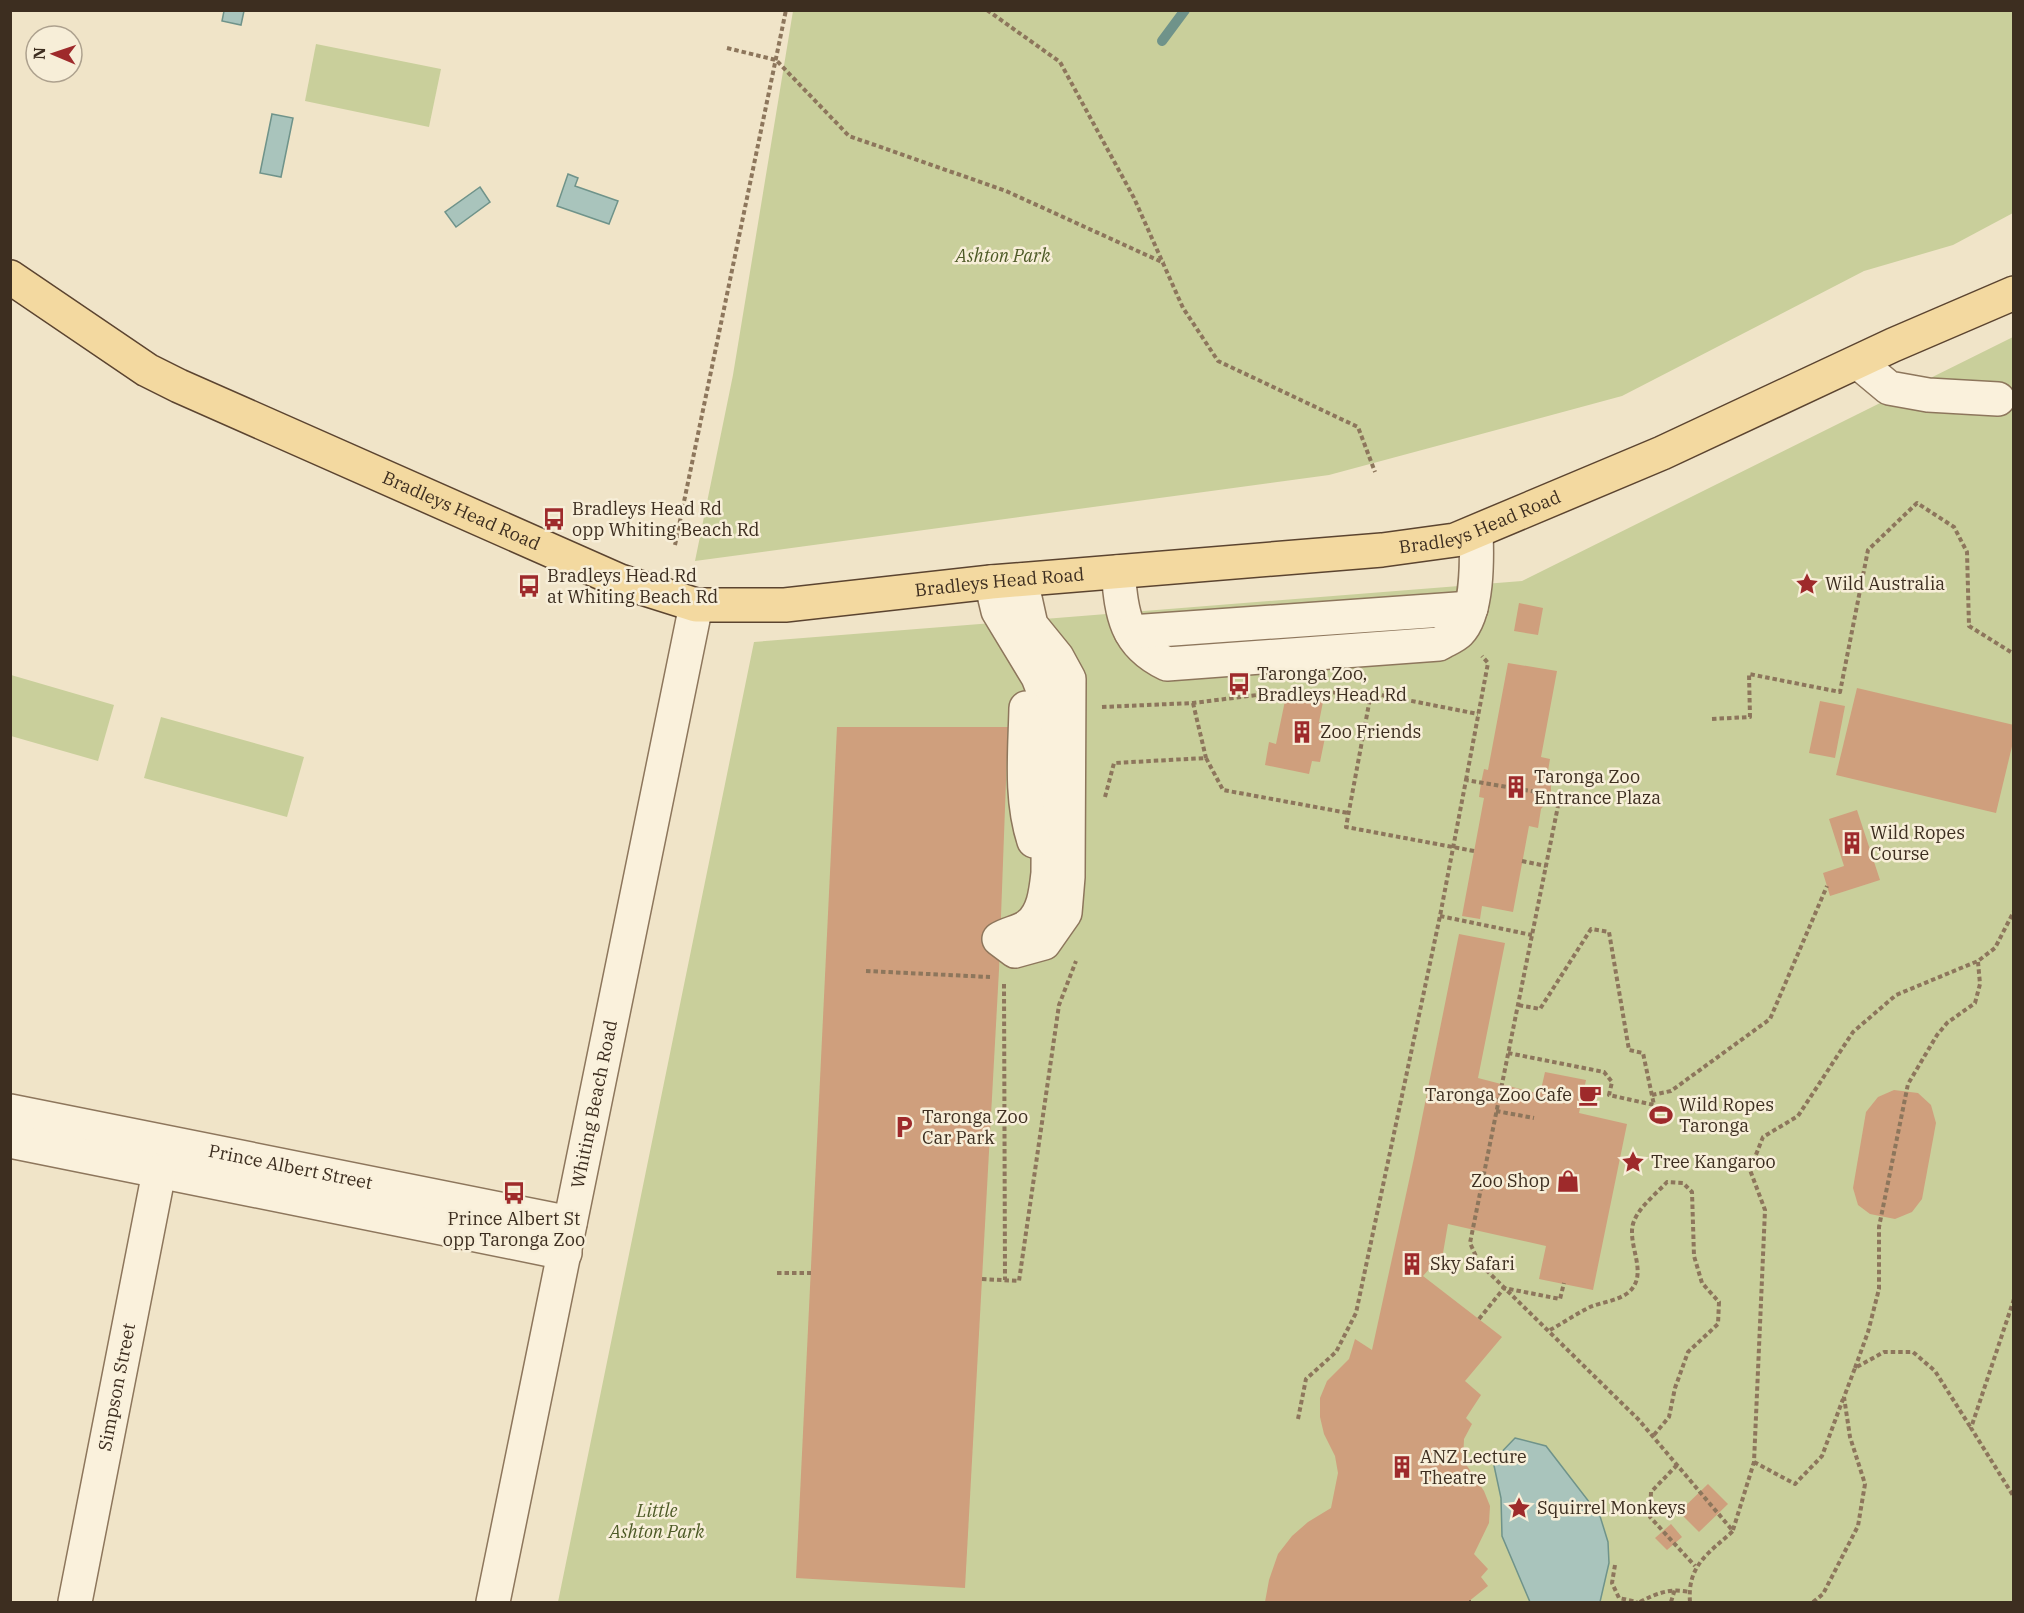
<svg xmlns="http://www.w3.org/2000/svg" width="2024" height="1613" viewBox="0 0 2024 1613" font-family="'IBM Plex Serif',serif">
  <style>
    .green { fill: #c9cf9b }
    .water { fill: #a9c4bc; stroke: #6f938a; stroke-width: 1.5 }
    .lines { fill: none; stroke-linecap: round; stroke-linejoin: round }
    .stream { stroke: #6f938a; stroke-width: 10 }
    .building { fill: #cf9f7d }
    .minor-casing { stroke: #8d765c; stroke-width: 36 }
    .major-casing { stroke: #5b4430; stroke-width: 36 }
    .path { stroke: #8d765c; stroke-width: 4; stroke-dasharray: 4.5 3; stroke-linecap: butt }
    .minor { stroke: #faf1dc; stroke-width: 33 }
    .major { stroke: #f3d9a0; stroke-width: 33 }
    .labels { text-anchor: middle; stroke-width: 5; stroke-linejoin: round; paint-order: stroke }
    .park-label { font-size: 18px; font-style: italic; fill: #4d5a26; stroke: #f7eed8 }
    .poi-label { font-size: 18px; fill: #3d2e20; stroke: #f7eed8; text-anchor: start }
    .street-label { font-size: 18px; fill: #3d2e20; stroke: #f7eed8 }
  </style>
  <rect width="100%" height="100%" fill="#f0e4c8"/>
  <g class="green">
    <path d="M793,11H2013V213L1953,245L1864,271L1622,396L1329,475L695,561L733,375Z"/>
    <path d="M316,44L441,69L429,127L305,101Z"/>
    <path d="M2013,337V1602H558L754,642L1522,581Z"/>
    <path d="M11,675L114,705L98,761L11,736Z"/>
    <path d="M161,717L304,757L287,817L144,778Z"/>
  </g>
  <g class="water">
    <path d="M224,11H244L241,25L222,21Z"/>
    <path d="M272,114L293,118L281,177L260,173Z"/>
    <path d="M568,174L578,178L575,186L618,201L609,224L557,206Z"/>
    <path d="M480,187L490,202L456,227L445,212Z"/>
    <path d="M1515,1438L1546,1446L1600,1516L1608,1542L1609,1563L1600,1602H1530L1502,1536L1501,1498L1493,1461Z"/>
  </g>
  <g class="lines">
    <path class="stream" d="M1162,41L1185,10"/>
  </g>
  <g class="building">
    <path d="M1519,603L1543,608L1538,635L1514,631Z"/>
    <path d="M1508,663L1557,671L1541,757L1550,759L1547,777L1551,783V798L1541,809L1538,828L1529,826L1513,912L1482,906L1480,919L1462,916L1484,798L1479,797L1481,783L1484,769L1488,770Z"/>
    <path d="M1857,688L2014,725V738L1996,813L1836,775Z"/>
    <path d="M1286,696L1323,702L1319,722L1328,723L1320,762L1312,761L1309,774L1265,765L1269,742L1276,744Z"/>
    <path d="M1820,701L1845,706L1835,758L1809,753Z"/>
    <path d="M837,727H1008L999,970L965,1588L796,1578Z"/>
    <path d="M1857,810L1880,880L1830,896L1823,873L1844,866L1829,819Z"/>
    <path d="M1459,934L1505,943L1478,1078L1540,1094L1545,1072L1586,1080L1579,1113L1627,1124L1593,1290L1539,1279L1546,1246L1448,1224L1443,1253L1423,1276L1502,1337L1465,1381L1481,1395L1466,1418L1472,1424L1464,1439L1463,1460L1484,1491L1490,1506L1489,1523L1474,1554L1488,1569L1481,1577L1488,1586L1468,1602H1265L1269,1580L1278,1554L1292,1536L1308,1522L1331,1508L1338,1473L1335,1456L1324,1434L1320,1417V1398L1327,1381L1349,1359L1355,1339L1372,1350L1414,1158Z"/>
    <path d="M1894,1090L1918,1093L1931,1105L1936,1123L1922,1199L1912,1212L1895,1219L1870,1214L1858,1205L1853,1188L1866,1112L1878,1097Z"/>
    <path d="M1708,1484L1728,1504L1699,1532L1679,1512Z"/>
    <path d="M1671,1524L1682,1537L1667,1550L1655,1538Z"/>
  </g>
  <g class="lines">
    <g class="minor-casing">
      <g id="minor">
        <path d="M1859,363L1889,388L1928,395L1998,399"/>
        <path d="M1118,572C1122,615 1125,644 1167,664L1439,644C1445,640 1454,637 1459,632C1478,613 1477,558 1476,532"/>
        <path d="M991,582L998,611L1038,677L1045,695L1049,715L1048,873C1046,891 1044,913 1029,925C1021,932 1008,933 999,939L1015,951L1044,943L1065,913L1068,877L1069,679L1057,657L1031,625L1021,580"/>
        <path d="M1131,632L1471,608"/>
        <path d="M1026,708C1025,752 1020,799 1034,841"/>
        <path id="s1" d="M10,1111L570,1223"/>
        <path d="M10,1141L565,1253"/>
        <path id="s2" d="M75,1602L159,1172"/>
        <path id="s3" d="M493,1602L696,605"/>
      </g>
    </g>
    <g class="major-casing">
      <g id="major">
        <path id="s4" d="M10,277L147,370L179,386L620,581L696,605H785L991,582L1382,550L1455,540L1662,453L1893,345L2014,293"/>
      </g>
    </g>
    <g class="path">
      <path d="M987,10L1060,62L1134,198L1183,308L1218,361L1358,427L1375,472"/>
      <path d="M727,48L776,60L849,136L1006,191L1164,263"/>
      <path d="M675,545L786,10"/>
      <path d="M1288,692L1371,693"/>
      <path d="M1193,703L1206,758"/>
      <path d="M1102,707L1193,703L1265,694"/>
      <path d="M1712,719L1750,717L1749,674L1840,692L1868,550L1917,503L1954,527L1967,552L1969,626L2014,654"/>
      <path d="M1466,780L1488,663L1482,656"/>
      <path d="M1105,797L1114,763L1206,758L1223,790L1348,813"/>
      <path d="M1474,851L1346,827L1371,693L1478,714"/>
      <path d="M1522,861L1546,866"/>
      <path d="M1440,916L1532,935"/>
      <path d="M866,971L990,977"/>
      <path d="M1004,984L1005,1280"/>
      <path d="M1508,1053L1604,1072L1612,1082L1609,1095L1654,1105L1643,1053L1629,1050L1609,932L1591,929L1540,1009L1518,1005"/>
      <path d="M1652,1095L1671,1091L1770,1019L1827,886"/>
      <path d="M1496,1111L1534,1118"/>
      <path d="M777,1273H811"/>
      <path d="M982,1279L1019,1281L1059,1005L1076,961"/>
      <path d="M2014,1299L1971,1428L2014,1497"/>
      <path d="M1479,1319L1504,1288L1560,1299L1564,1283"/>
      <path d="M1550,1330C1563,1323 1576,1314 1590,1307C1602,1302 1618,1301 1629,1292C1650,1273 1625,1243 1634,1221C1640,1206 1656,1194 1667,1182L1683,1183L1692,1192L1694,1256L1702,1283L1719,1302L1718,1324L1688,1352L1675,1388L1669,1417L1653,1436"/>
      <path d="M1855,1368L1868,1332L1879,1289V1227L1908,1084L1937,1035L1947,1023L1975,1003L1980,984L1978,962"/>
      <path d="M1298,1419L1306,1379L1336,1352L1356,1313L1440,916L1466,780L1560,796L1470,1243L1479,1263L1638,1419L1733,1531C1709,1553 1687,1565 1690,1602"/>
      <path d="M1754,1462L1795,1484L1822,1456L1843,1399"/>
      <path d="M1677,1465L1651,1492L1650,1517L1695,1566"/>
      <path d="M1733,1530L1754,1462L1765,1210L1750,1170L1763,1137L1798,1116L1853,1032L1896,995L1978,961L1995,948L2014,911"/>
      <path d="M1615,1565L1612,1583L1619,1598L1637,1602"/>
      <path d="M1469,1602H1471"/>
      <path d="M1640,1602C1657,1593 1670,1588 1689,1592"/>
      <path d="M1671,1602L1675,1589"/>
      <path d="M1813,1602L1823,1594L1858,1526L1865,1484L1850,1437L1844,1397L1855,1368L1884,1352H1913L1935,1371L1971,1428"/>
    </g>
    <use href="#minor" class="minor"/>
    <use href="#major" class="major"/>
  </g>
  <defs>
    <g id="bus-bare" transform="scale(1.8)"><path d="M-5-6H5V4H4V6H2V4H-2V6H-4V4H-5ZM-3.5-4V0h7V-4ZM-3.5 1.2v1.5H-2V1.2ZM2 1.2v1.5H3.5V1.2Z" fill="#9e2a2b" stroke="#f7eed8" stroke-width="2.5" paint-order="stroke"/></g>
    <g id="sight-bare" transform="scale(1.8)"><path d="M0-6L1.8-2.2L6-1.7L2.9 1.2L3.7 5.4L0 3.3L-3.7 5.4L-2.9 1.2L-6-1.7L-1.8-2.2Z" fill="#9e2a2b" stroke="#f7eed8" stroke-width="2.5" paint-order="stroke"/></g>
    <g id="building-bare" transform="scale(1.8)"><path d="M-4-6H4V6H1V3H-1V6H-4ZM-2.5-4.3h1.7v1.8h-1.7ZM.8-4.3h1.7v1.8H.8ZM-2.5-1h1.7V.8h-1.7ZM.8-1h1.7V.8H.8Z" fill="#9e2a2b" stroke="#f7eed8" stroke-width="2.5" paint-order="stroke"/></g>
    <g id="cafe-bare" transform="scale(1.8)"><path d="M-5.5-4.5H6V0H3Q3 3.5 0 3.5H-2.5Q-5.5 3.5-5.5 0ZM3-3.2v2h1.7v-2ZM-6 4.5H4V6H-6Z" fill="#9e2a2b" stroke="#f7eed8" stroke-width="2.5" paint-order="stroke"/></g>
    <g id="stadium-bare" transform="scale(1.8)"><path d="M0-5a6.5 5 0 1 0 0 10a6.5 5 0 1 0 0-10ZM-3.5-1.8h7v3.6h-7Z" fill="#9e2a2b" stroke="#f7eed8" stroke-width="2.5" paint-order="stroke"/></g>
    <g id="parking-bare" transform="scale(1.8)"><path d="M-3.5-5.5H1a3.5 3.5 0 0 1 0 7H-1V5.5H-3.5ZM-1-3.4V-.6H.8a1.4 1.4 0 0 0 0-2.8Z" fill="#9e2a2b" stroke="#f7eed8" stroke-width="2.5" paint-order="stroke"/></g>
    <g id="shop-bare" transform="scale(1.8)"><path d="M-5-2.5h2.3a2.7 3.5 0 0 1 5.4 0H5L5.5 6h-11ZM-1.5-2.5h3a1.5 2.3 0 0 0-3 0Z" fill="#9e2a2b" stroke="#f7eed8" stroke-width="2.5" paint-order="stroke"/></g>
  </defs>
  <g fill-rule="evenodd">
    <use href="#bus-bare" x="554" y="519"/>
    <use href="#sight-bare" x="1807" y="584"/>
    <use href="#bus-bare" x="529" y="586"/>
    <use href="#bus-bare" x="1239" y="684"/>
    <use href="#building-bare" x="1302" y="732"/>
    <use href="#building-bare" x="1516" y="787"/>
    <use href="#building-bare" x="1852" y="843"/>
    <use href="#cafe-bare" x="1590" y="1095"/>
    <use href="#stadium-bare" x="1661" y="1115"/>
    <use href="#parking-bare" x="904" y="1127"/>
    <use href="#sight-bare" x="1633" y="1162"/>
    <use href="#shop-bare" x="1568" y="1181"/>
    <use href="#bus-bare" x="514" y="1193"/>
    <use href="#building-bare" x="1412" y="1264"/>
    <use href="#building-bare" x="1402" y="1467"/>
    <use href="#sight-bare" x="1519" y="1508"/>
  </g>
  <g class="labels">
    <g class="park-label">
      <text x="1003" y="262">Ashton Park</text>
      <text x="657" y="1517">Little<tspan x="657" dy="21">Ashton Park</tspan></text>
    </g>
    <g class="poi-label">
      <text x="572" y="515">Bradleys Head Rd<tspan x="572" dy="21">opp Whiting Beach Rd</tspan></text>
      <text x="547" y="582">Bradleys Head Rd<tspan x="547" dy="21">at Whiting Beach Rd</tspan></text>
      <text x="1825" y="590">Wild Australia</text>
      <text x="1257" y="680">Taronga Zoo,<tspan x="1257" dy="21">Bradleys Head Rd</tspan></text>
      <text x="1320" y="738">Zoo Friends</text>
      <text x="1534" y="783">Taronga Zoo<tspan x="1534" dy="21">Entrance Plaza</tspan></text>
      <text x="1870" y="839">Wild Ropes<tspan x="1870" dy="21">Course</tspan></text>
      <text x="1572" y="1101" text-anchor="end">Taronga Zoo Cafe</text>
      <text x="1679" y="1111">Wild Ropes<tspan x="1679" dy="21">Taronga</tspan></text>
      <text x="922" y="1123">Taronga Zoo<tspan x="922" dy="21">Car Park</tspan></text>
      <text x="1651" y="1168">Tree Kangaroo</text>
      <text x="1550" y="1187" text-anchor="end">Zoo Shop</text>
      <text x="514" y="1225" text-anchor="middle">Prince Albert St<tspan x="514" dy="21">opp Taronga Zoo</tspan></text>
      <text x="1430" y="1270">Sky Safari</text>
      <text x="1420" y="1463">ANZ Lecture<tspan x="1420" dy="21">Theatre</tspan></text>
      <text x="1537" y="1514">Squirrel Monkeys</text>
    </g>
    <g class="street-label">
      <text dy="6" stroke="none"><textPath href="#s4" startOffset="510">Bradleys Head Road</textPath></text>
      <text dy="6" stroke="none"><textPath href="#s4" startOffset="1554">Bradleys Head Road</textPath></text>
      <text dy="6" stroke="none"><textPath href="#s4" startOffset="1068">Bradleys Head Road</textPath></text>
      <text dy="6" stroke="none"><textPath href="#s3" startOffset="508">Whiting Beach Road</textPath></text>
      <text dy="6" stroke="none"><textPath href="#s1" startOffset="286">Prince Albert Street</textPath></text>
      <text dy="6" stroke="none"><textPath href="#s2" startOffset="219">Simpson Street</textPath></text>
    </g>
  </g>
  <rect width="2024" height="1613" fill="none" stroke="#3d2e20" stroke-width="24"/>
  <g transform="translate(54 54) rotate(272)"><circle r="28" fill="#f7eed8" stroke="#ada18e" stroke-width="1.5"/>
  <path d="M0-4.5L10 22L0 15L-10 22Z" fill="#9e2a2b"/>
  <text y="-9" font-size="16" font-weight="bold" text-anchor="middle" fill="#3d2e20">N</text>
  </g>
</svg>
